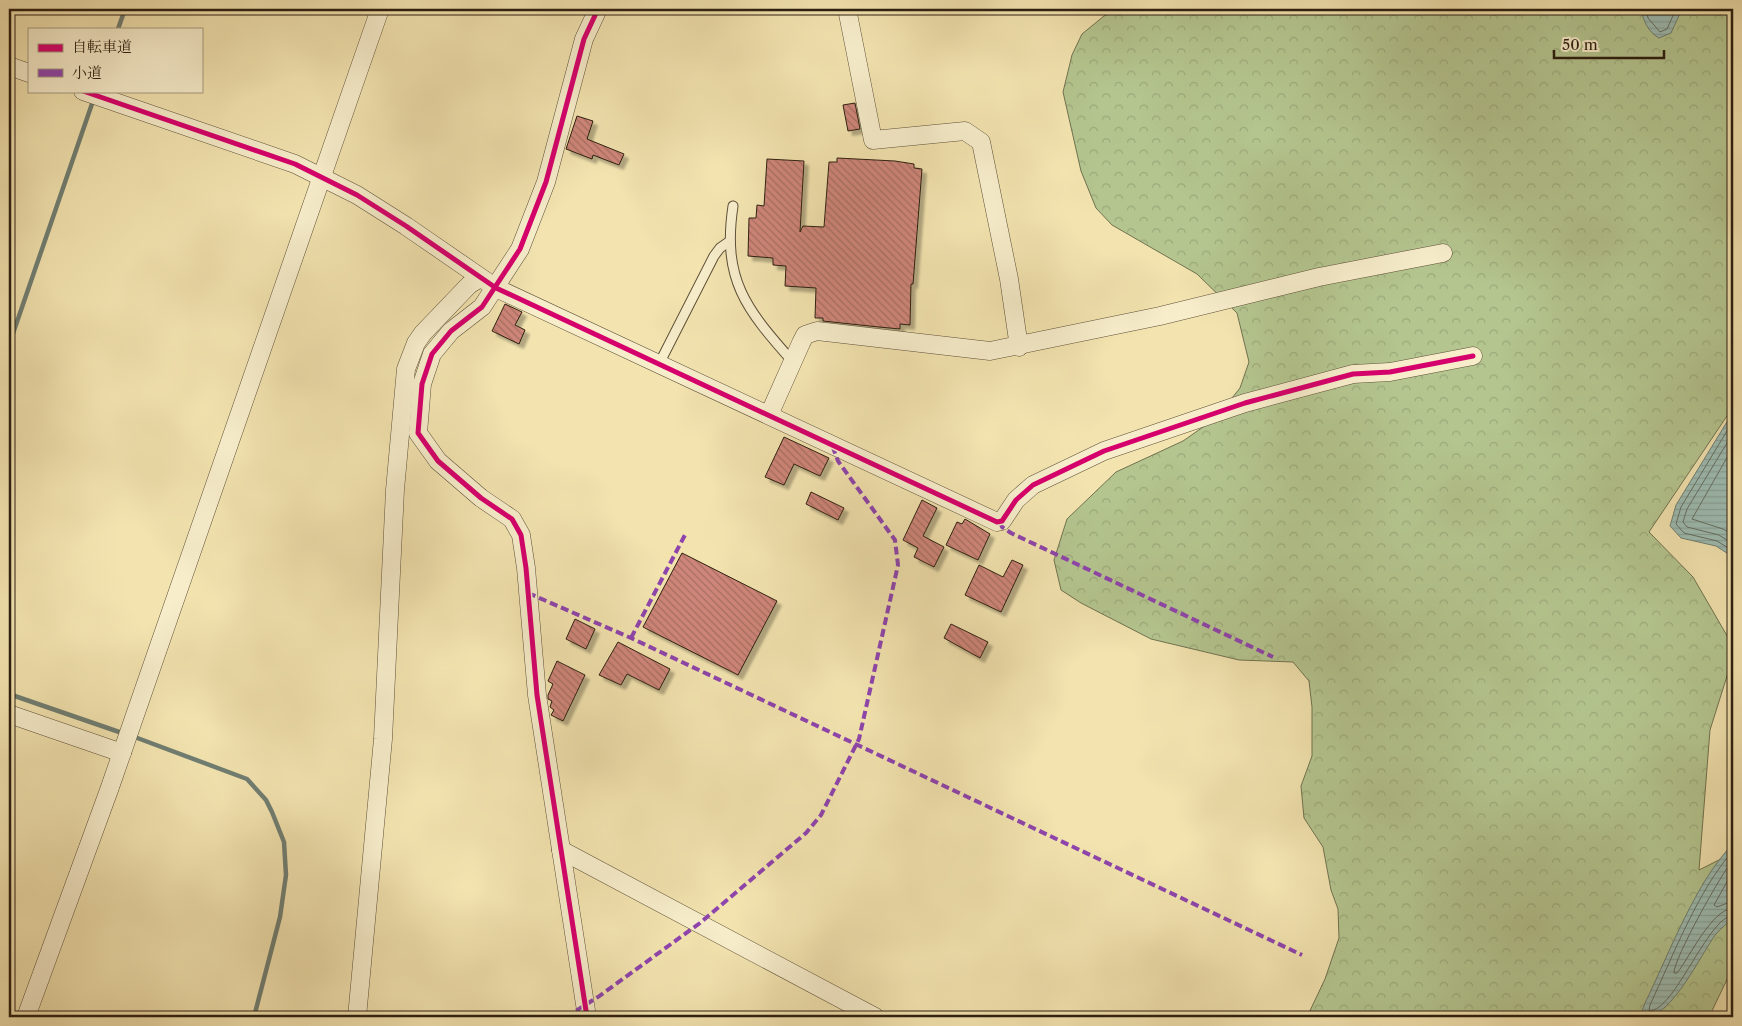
<svg xmlns="http://www.w3.org/2000/svg" width="1742" height="1026" viewBox="0 0 1742 1026" font-family="'Libre Caslon Text','Noto Serif JP',serif">
  <style>
    .forest { fill: url(#forest-crowns); stroke: #707250 }
    .water { fill: url(#water-rules); stroke: #707e72 }
    .lines { fill: none; stroke-linecap: round; stroke-linejoin: round }
    .shore { stroke: #646e62; stroke-width: 1 }
    .stream { stroke: #707e72; stroke-width: 4.5 }
    .building { fill: url(#building-back-hatch); stroke: #2c1f10; filter: url(#shadow) }
    .service-casing { stroke: #5e5038; stroke-width: 11 }
    .minor-casing { stroke: #5e5038; stroke-width: 19 }
    .service { stroke: #f7edcb; stroke-width: 9 }
    .minor { stroke: #f7edcb; stroke-width: 18 }
    .quiet { stroke: #8e44ad; stroke-width: 4; stroke-dasharray: 8 4; stroke-linecap: butt }
    .cycleway-casing { stroke: #f7edcb; stroke-width: 8 }
    .cycleway { stroke: #d6006c; stroke-width: 5 }
  </style>
  <defs>
    <pattern id="forest-crowns" width="20" height="18" patternUnits="userSpaceOnUse" patternTransform="scale(1.25)"><rect width="20" height="18" fill="#b4c58f"/><path d="M2 6a3 3 0 1 1 6 0M12 15a3 3 0 1 1 6 0" fill="none" stroke="#9ba97a"/></pattern>
    <pattern id="water-rules" width="6" height="5" patternUnits="userSpaceOnUse" patternTransform="scale(1.25)"><rect width="6" height="5" fill="#9dbdb3"/><path d="M0 2.5h6" fill="none" stroke="#87a299"/></pattern>
    <pattern id="building-back-hatch" width="6" height="6" patternUnits="userSpaceOnUse" patternTransform="scale(1.25)"><rect width="6" height="6" fill="#cf867a"/><path d="M-1 5l2 2M0 0l6 6M5-1l2 2" fill="none" stroke="#a86d63"/></pattern>
    <filter id="shadow"><feDropShadow dx="4.5" dy="4.5" stdDeviation="1" flood-color="#0004"/></filter>
  </defs>
  <rect width="100%" height="100%" fill="#f2e3af"/>
  <filter id="stains"><feTurbulence type="fractalNoise" baseFrequency=".004" numOctaves="4"/><feColorMatrix values="0 0 0 0 .2 0 0 0 0 .09 0 0 0 0 .02 0 0 0 .5 -.17"/></filter>
  <radialGradient id="worn" r=".72"><stop offset=".6" stop-color="#630" stop-opacity="0"/><stop offset="1" stop-color="#630" stop-opacity=".3"/></radialGradient>
  <path class="forest" d="M1122,9H1733V407L1649,532L1693,577L1733,646V657L1710,730L1699,870L1733,853V967L1709,1017H1307L1325,979L1339,938L1338,909L1331,890L1323,847L1304,818L1301,786L1312,756V707L1309,681L1293,662L1239,660L1151,639L1081,603L1061,590L1054,560L1067,519L1116,472L1183,441L1216,418L1240,388L1249,362L1237,313L1197,274L1112,225L1096,208L1081,171L1063,92L1072,55L1082,34L1104,16Z"/>
  <g class="water">
    <path d="M1641,9H1682L1671,33L1659,38C1648,32 1643,20 1641,9Z"/>
    <path d="M1733,412V557L1716,546L1681,538L1670,526L1676,505Z"/>
    <path d="M1733,844V918C1728,923 1721,928 1716,934C1701,954 1672,1017 1645,1017L1642,1011L1645,1003C1669,954 1696,881 1733,844Z"/>
  </g>
  <g class="lines">
    <g class="shore">
      <path d="M1646,9L1648,18L1660,32L1667,29L1676,9"/>
      <path d="M1733,421L1681,507L1676,524L1684,533L1717,541L1733,551"/>
      <path d="M1733,433L1687,509L1683,522L1687,527L1719,535L1733,544"/>
      <path d="M1733,447L1692,519L1723,529L1733,535"/>
      <path d="M1733,851C1699,888 1672,958 1650,1005L1649,1011C1675,1011 1707,918 1733,915"/>
      <path d="M1733,860C1722,872 1673,960 1674,973H1677C1690,957 1711,910 1733,908"/>
      <path d="M1733,871L1714,905L1717,907L1733,901"/>
    </g>
    <g class="stream">
      <path d="M118,29L125,9"/>
      <path d="M9,345L94,98"/>
      <path d="M9,694L125,734"/>
      <path d="M132,736L247,779L266,800L272,812L284,842L286,875L280,917L254,1017"/>
    </g>
  </g>
  <g class="building">
    <path d="M855,103L860,129L848,131L843,105Z"/>
    <path d="M577,116L593,121L587,139L624,154L619,165L593,155L592,159L566,149Z"/>
    <path d="M837,158L895,161L914,164V168L922,169L913,284H911L910,325L900,324V329L879,327L823,321V318H815L816,288L785,286L786,266L773,265V258L748,256L749,218H756L757,205L764,206L767,159L804,161L800,232L803,226L824,227L829,162H837Z"/>
    <path d="M505,304L522,312L515,325L525,330L519,344L492,331Z"/>
    <path d="M784,437L829,458L820,476L794,464L784,485L765,477Z"/>
    <path d="M811,492L844,508L838,520L806,504Z"/>
    <path d="M922,500L937,508L923,536L944,547L934,567L914,557L918,548L903,540Z"/>
    <path d="M965,519L990,534L978,560L946,545L957,522L962,524Z"/>
    <path d="M682,553L777,601L738,675L643,627Z"/>
    <path d="M1012,560L1023,565L1001,612L965,595L979,565L1003,577Z"/>
    <path d="M575,619L595,629L586,649L566,639Z"/>
    <path d="M951,624L988,642L980,658L944,638Z"/>
    <path d="M618,642L670,669L659,690L627,674L621,685L599,675Z"/>
    <path d="M557,661L585,675L563,721L551,715L554,710L550,707L552,701L548,699V695L553,684L548,681Z"/>
  </g>
  <g class="lines">
    <g class="service-casing">
      <g id="service">
        <path d="M733,206C722,280 746,309 793,362"/>
        <path d="M659,364L714,256L720,248L730,241"/>
      </g>
    </g>
    <g class="minor-casing">
      <g id="minor">
        <path d="M847,9L873,140L965,131L981,142L1009,279L1019,347"/>
        <path d="M9,66L29,73"/>
        <path d="M83,91L295,164L357,195L406,226L496,288L997,522L1002,521L1016,500L1033,485L1104,451L1245,403L1353,374L1390,372L1473,356"/>
        <path d="M769,415L801,343L805,335L817,331L990,351L1160,316L1319,277L1443,253"/>
        <path d="M9,714L122,753"/>
        <path d="M561,850L875,1017"/>
        <path d="M26,1017L109,790L380,9"/>
        <path d="M357,1017L383,739L395,490L406,369L416,343L423,333L469,285L480,278"/>
        <path d="M587,1017L537,695L526,568L521,535L512,519L481,498L438,461L418,433L422,384L432,354L451,331L482,307L520,249L546,182L584,39L598,9"/>
      </g>
    </g>
    <use href="#service" class="service"/>
    <use href="#minor" class="minor"/>
    <g class="quiet">
      <path d="M1000,522L1002,527L1011,533L1273,657"/>
      <path d="M528,593L631,638L1302,955"/>
      <path d="M631,638L686,533"/>
      <path d="M566,1017L598,997L700,923L806,833L821,815L859,739L898,565L895,540L838,461L832,445"/>
    </g>
    <g class="cycleway-casing">
      <g id="cycleway">
        <path d="M83,91L295,164L357,195L406,226L496,288L997,522L1002,521L1016,500L1033,485L1104,451L1245,403L1353,374L1390,372L1473,356"/>
        <path d="M587,1017L537,695L526,568L521,535L512,519L481,498L438,461L418,433L422,384L432,354L451,331L482,307L520,249L546,182L584,39L598,9"/>
      </g>
    </g>
    <use href="#cycleway" class="cycleway"/>
  </g>
  <rect width="1742" height="1026" fill="none" stroke="#f2e3af" stroke-width="30"/>
  <rect x="10" y="10" width="1722" height="1006" fill="none" stroke="#2c1f10" stroke-width="2.5"/>
  <rect x="15" y="15" width="1712" height="996" fill="none" stroke="#2c1f10"/>
  <rect x="28" y="28" width="175" height="65" fill="#f7edcb" stroke="#a69b80"/>
  <rect x="38" y="44" width="25" height="8" fill="#d6006c" stroke="#a69b80"/>
  <text x="72" y="52" font-size="15" fill="#2c1f10">自転車道</text>
  <rect x="38" y="69" width="25" height="8" fill="#8e44ad" stroke="#a69b80"/>
  <text x="72" y="78" font-size="15" fill="#2c1f10">小道</text>
  <path d="M1554 50v8h110v-8" fill="none" stroke="#2c1f10" stroke-width="2.5"/>
  <text x="1562" y="50" font-size="15" fill="#2c1f10" stroke="#f7edcb" stroke-width="4" paint-order="stroke">50 m</text>
  <rect width="100%" height="100%" filter="url(#stains)"/>
  <rect width="100%" height="100%" fill="url(#worn)"/>
</svg>
